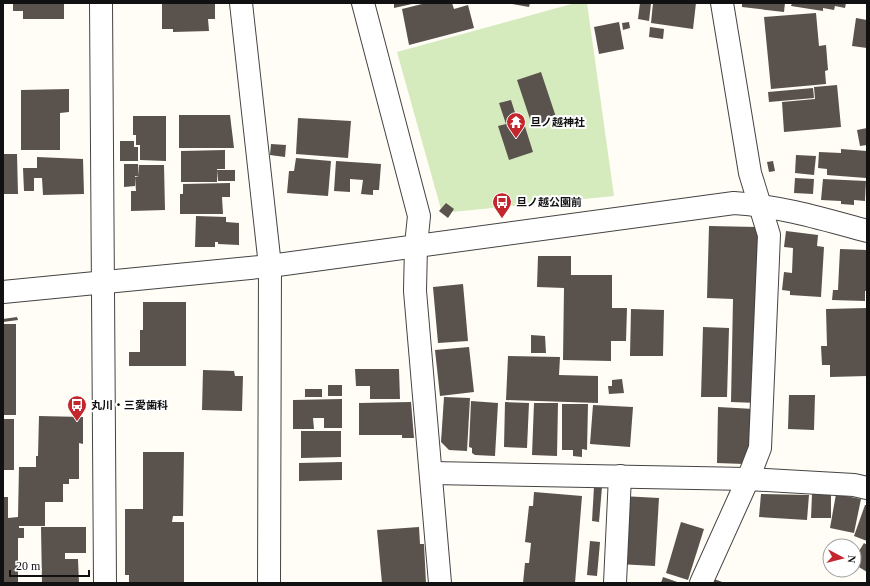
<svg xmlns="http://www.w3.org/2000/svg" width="870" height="586" viewBox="0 0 870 586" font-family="'Times New Roman','Noto Sans JP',serif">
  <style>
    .green { fill: #d5ebbd }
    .building { fill: #5a524d }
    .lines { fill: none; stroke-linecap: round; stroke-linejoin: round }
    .street-casing { stroke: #444; stroke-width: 24 }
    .street { stroke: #fff; stroke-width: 22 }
    .labels { text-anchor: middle; stroke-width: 4; stroke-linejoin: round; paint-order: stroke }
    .poi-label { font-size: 11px; font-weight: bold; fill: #111; stroke: #fff; text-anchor: start }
  </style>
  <rect width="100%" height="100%" fill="#fffdf5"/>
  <path class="green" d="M575,3H587L614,196L442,213L397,52Z"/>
  <g class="building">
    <path d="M13,3H64V19H23V11H13Z"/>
    <path d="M162,3H215V19H208L209,31L173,32V29H162Z"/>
    <path d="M394,3H412V4L394,8Z"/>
    <path d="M426,3H452L454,9L468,5L474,28L409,45L402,9Z"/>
    <path d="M506,3H530L529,7Z"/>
    <path d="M640,3L651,4L649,21L638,19Z"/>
    <path d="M653,3H696L693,29L651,23Z"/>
    <path d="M742,3H785L784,12L742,7Z"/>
    <path d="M792,3H846L845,8L835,6L834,10L823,8V11L791,6Z"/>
    <path d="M816,13L819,46L826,45L828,70L825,71L826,84L771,89L764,17Z"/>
    <path d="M856,18L867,20V48L852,46Z"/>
    <path d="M619,22L624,49L599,54L594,27Z"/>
    <path d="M629,22L630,28L623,30L622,23Z"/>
    <path d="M650,27L664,29L663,39L649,37Z"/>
    <path d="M541,72L557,120L533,128L517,80Z"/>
    <path d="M837,85L841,127L784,132L782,102L815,99L814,87Z"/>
    <path d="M813,88L814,98L769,102L768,92Z"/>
    <path d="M69,89V112L60,113V150H21V90Z"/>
    <path d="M511,100L517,119L522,117L533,152L509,160L498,126L506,124L499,103Z"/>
    <path d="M179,115H230L234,148H179Z"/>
    <path d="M133,116H166V161L140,160V145H136V135H133Z"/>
    <path d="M298,118L351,121L348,158L296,154Z"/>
    <path d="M867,128V145L860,146L857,130Z"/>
    <path d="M120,141H134V147H138V161H120Z"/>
    <path d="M271,144L286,145L285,157L270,155Z"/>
    <path d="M841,149L867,151L866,178L827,175V169L818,168L819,152L841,153Z"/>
    <path d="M225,150V169H217V182H181V151Z"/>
    <path d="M3,154H17L18,194H3Z"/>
    <path d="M796,155L816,156L814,175L795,173Z"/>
    <path d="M37,157L83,159L84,194L43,195L42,178H34V191H24L23,168H37Z"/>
    <path d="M296,158L331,161L328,196L287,193L289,171H294Z"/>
    <path d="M336,161L381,164L379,190H373V195L361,194L363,180L350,179V192L334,191Z"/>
    <path d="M773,161L775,171L769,172L767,162Z"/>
    <path d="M124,164H138L139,176H135V186L124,187Z"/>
    <path d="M139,165H164L165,210L131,211V191H136L135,177L139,176Z"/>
    <path d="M217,170H235V181H218Z"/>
    <path d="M795,178L814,179L813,194L794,193Z"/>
    <path d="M823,179L866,181L865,201L854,200V205L841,204V201L821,200Z"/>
    <path d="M230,183V197H222L223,214H180V194H183V184Z"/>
    <path d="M446,203L454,209L448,218L439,211Z"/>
    <path d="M196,216L226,217V222L239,223V245L218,244V242H215V247H195Z"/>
    <path d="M709,226L757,227V258H761L758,403L731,402L733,299L707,298Z"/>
    <path d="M786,231L818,235L817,246L824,247L821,297L790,295V291L782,290L784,272L792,273L793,248L784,247Z"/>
    <path d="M840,249L867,250V291H865V301L832,300L833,290H838Z"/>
    <path d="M538,256H571V275H612V308H627L626,341H611V361L563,360L564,288L537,287Z"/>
    <path d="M463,284L468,341L438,343L433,287Z"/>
    <path d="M143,302H186V366H129V352H140V330H143Z"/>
    <path d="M867,308V376L830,377V365H822L821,346H827L826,309Z"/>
    <path d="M631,309L664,310L663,356H630Z"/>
    <path d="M17,317L18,320L3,322V319Z"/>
    <rect x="3" y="324" width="13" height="91"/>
    <path d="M703,327L729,328L727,397H701Z"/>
    <path d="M531,335L545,336L546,353H531Z"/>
    <path d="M469,347L474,392L440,396L435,350Z"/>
    <path d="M508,356L560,357L559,375L598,376V403L506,400Z"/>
    <path d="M355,369H399L400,399H370V386H356Z"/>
    <path d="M203,370L234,371L235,376H243L242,411L202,410Z"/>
    <path d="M622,379L624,393L609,394L608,386H612V380Z"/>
    <rect x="328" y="385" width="14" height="11"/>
    <rect x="305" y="389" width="17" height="8"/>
    <path d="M789,395H815L814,430L788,429Z"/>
    <path d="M444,397L470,398L467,451L449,450L441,442Z"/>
    <path d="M342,399V428H324V418H313L314,429H293V400Z"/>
    <path d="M471,401L498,403L495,456L475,455L472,453V448L469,447Z"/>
    <path d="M411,402L414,438H402V435H359V403Z"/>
    <path d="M505,402L529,403L527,448L504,447Z"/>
    <path d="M534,403H558L557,456L532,455Z"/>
    <path d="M562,404H588L587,450L582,449V457L573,456V450H562Z"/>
    <path d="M593,405L633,407L630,447L590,444Z"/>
    <path d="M718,407L754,409V435L744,464L717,463Z"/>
    <path d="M39,416L83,417V444L79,443V479H69V484H63V502H45V526H19V528H24V538H18V583H3V497H8V518L18,517L19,467H36V456H38Z"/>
    <rect x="3" y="419" width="11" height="51"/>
    <path d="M301,431H341V457L301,458Z"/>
    <path d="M143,452H184L183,516H173L172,522H184V583H129V575H125V509H143Z"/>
    <path d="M342,462V480L299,481V463Z"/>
    <path d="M594,487H602L599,522L592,521Z"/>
    <path d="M534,492L582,496L575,583H523L525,563H529L531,543L525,542L529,506H533Z"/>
    <path d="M761,494L809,495L807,520L759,517Z"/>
    <path d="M812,494L831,495V518H811Z"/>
    <path d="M836,494L861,499L854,533L830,528Z"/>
    <path d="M622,496L659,498L655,566L618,564Z"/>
    <path d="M865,505H867V541L854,536Z"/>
    <path d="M681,522L704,529L688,580L666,573Z"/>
    <path d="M41,527H86V553H65V559H78L79,583H42Z"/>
    <path d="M419,527L420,544H424L426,583H382L377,530Z"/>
    <path d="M590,541L600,542L597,576L587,575Z"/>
    <path d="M864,543L867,545V572L854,564V559Z"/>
    <path d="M663,577L680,583H661Z"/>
    <path d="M714,579L725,583H713Z"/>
  </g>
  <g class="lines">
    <g class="street-casing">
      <g id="street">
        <path d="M101,3L105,583"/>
        <path d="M241,3L270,266L269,583"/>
        <path d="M363,3L419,216L416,245L415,291L440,583"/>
        <path d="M3,292L270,266L734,203C780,206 823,219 867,231"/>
        <path d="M432,473L748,479L854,485L867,488"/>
        <path d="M615,583L620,476"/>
        <path d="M701,583L748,479L760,448L769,235L750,173L722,3"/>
      </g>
    </g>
    <use href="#street" class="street"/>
  </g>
  <defs>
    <g id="temple-pin" transform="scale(1)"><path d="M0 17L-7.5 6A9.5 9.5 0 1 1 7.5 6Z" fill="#c4262e" stroke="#fff"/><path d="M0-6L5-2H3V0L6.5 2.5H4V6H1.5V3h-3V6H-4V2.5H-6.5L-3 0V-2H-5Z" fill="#fff"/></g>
    <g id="bus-pin" transform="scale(1)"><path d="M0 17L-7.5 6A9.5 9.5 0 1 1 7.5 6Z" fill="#c4262e" stroke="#fff"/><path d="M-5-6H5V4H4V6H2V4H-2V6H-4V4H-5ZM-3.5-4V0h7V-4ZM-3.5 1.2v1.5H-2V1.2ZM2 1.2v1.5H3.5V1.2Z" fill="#fff"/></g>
  </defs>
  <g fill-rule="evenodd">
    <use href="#temple-pin" x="516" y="122"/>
    <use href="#bus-pin" x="502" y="202"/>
    <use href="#bus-pin" x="77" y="405"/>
  </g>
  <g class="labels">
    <g class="poi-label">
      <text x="530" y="126">旦ノ越神社</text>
      <text x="516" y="206">旦ノ越公園前</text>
      <text x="91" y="409">丸川・三愛歯科</text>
    </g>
  </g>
  <rect width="870" height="586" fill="none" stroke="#111111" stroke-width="8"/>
  <g transform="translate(842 558) rotate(97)"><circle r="19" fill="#ffffff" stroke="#a0a0a0"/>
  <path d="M0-3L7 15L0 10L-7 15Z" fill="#c4262e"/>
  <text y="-6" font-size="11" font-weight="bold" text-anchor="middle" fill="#111111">N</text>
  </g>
  <path d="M10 570v6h79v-6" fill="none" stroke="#111111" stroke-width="2"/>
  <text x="16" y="570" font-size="12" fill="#111111" stroke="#ffffff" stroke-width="3" paint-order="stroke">20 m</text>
</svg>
